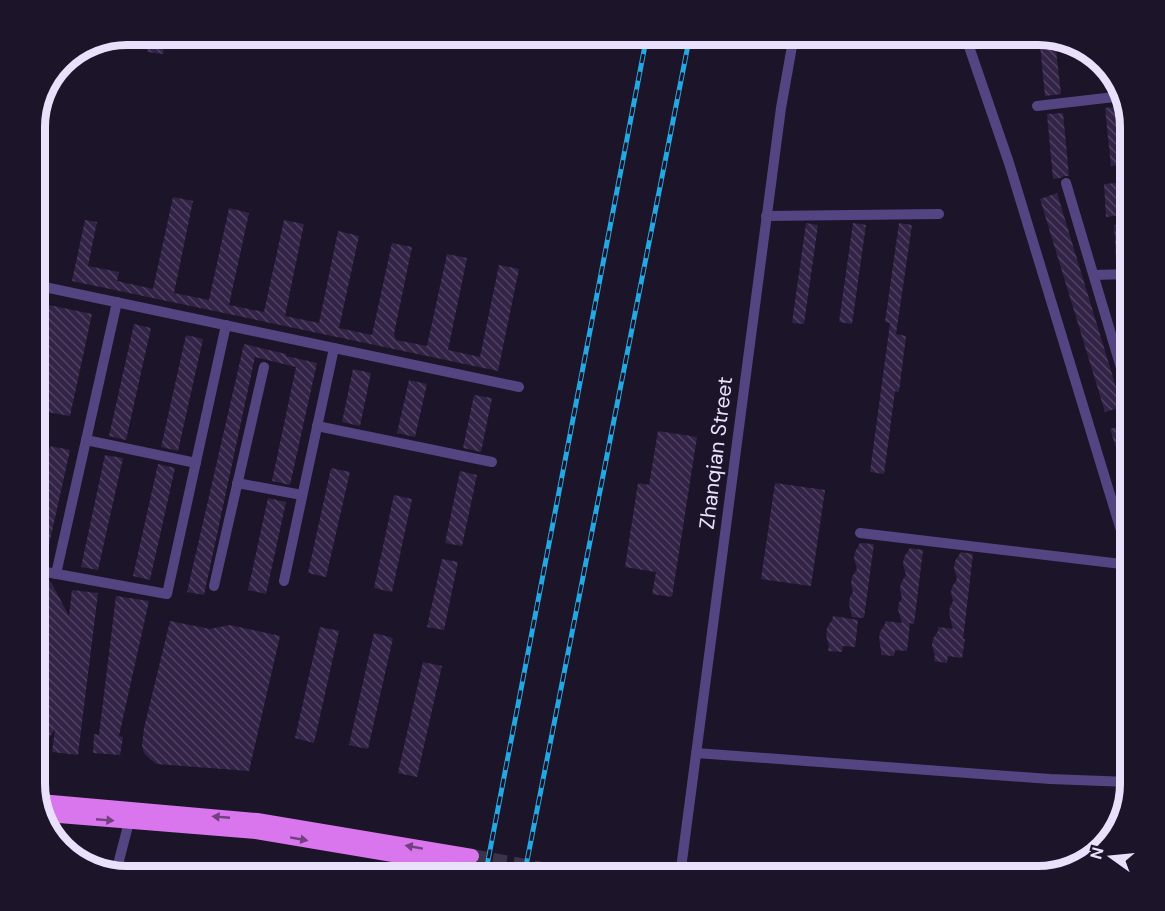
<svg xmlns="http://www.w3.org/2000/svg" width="1165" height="911" viewBox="0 0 1165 911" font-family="'DM Sans',sans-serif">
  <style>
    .building { fill: url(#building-back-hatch) }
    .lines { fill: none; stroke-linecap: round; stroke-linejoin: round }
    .major-tunnel { stroke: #3b3348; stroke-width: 14; stroke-dasharray: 14 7; stroke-linecap: butt }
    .minor { stroke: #544582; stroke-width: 10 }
    .major { stroke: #d975ed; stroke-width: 14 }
    .rail-casing { stroke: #24a8e3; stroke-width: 5 }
    .rail { stroke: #1c1429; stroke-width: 3; stroke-dasharray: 9; stroke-linecap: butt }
    .oneway { fill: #714081 }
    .labels { text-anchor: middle; stroke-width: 6; stroke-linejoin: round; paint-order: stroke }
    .street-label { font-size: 21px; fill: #e9e0fb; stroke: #1c1429 }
    .rim { fill: none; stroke: #e9e0fb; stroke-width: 8 }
  </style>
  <defs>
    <pattern id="building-back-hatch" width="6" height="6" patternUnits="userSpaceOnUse" patternTransform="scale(1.5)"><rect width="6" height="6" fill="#322347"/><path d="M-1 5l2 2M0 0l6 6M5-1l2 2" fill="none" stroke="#504362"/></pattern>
  </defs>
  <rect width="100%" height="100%" fill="#1c1429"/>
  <g class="building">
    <path d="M145,34H166L163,54L147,52L148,47L144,46Z"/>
    <path d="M1039,35L1055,41L1061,94L1045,96Z"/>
    <path d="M1124,106L1130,164L1111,166L1105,108Z"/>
    <path d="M1063,113L1069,176H1064L1061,178L1053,179L1047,114Z"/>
    <path d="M1117,183L1120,215L1106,217L1104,184Z"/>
    <path d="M1057,193L1122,407L1105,412L1040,199Z"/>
    <path d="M173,197L193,201L174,293L209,300L229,208L249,213L229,305L264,312L284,220L304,224L285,316L319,323L338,231L359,236L339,328L372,335L392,243L412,247L394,334L396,340L427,346L447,254L467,258L448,350L480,357L499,265L519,269L498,371L72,281L85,220L97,222L88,266L119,272L117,281L153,289Z"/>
    <path d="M806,223L818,225L804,324L792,323Z"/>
    <path d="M853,223L866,225L852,324L839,322Z"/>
    <path d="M899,223L912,225L896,334L906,336L899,392L895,391L884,474L870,472L890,323L885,322Z"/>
    <path d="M1128,224L1130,261L1116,262L1114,225Z"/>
    <path d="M35,302L92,314L70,416L35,410Z"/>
    <path d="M134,324L151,328L126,440L109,436Z"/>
    <path d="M186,335L203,339L178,451L161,447Z"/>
    <path d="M244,344L286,354V356L317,363L290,485L272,481L296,367L255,357L204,595L187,592Z"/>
    <path d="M353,369L371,373L360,426L342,422Z"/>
    <path d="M409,380L427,384L415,437L397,433Z"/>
    <path d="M474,395L492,398L481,452L463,448Z"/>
    <path d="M1127,424L1130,434V488H1129L1110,429Z"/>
    <path d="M658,431L697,437L672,597L652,594L656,572L625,567L638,483L649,485Z"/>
    <path d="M35,445L50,448L51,446L70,450L47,554L35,551Z"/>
    <path d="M105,455L123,458L98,570L81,567Z"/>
    <path d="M158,464L175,468L150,580L133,576Z"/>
    <path d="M331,468L350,472L326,577L308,573Z"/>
    <path d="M460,471L477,475L462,546L445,543Z"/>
    <path d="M775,483L825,490L811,586L761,579Z"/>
    <path d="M394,495L412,499L392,592L374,588Z"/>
    <path d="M268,498L286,502L266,594L248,590Z"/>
    <path d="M860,543L874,544L864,618L852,617L849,604L850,597L853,592L851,584L852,577L857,569L854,558L855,552Z"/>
    <path d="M910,548L923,550L914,624L910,623L907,651L895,650L894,656L881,655V650L879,639L880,632L885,624V621L902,623L898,609L899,603L902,598L900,589L901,583L906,575L903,564L904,557Z"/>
    <path d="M961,552L973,554L963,639H965L962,658L948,656L947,663L934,661L935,656L932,645L933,639L938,631V627L953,629L949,613L950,607L953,601L951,593L952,587L957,579L954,568L955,561Z"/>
    <path d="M442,559L458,562L444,630L427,627Z"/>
    <path d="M35,578L48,580L52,584L69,616L72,590L98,593L78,755L52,752L55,729L35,758Z"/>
    <path d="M116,596L149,601L119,736L123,737L120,755L93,753L94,734L99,735Z"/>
    <path d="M833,616L858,620L855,647L843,646L842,652L828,651L829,646L826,635L827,628L832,620Z"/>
    <path d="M170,621L210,629L230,625L280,636L249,771L157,764L150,759L144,753L142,745L144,728Z"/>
    <path d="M320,627L339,631L314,743L295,738Z"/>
    <path d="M374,633L393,638L368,749L349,745Z"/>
    <path d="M423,662L442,666L417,777L398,773Z"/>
  </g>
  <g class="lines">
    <g class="major-tunnel">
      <path d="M472,856L548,870"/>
      <path d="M470,868L527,876"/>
    </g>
    <g class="minor">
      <path d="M965,35L1009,163L1130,560"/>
      <path d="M1037,106L1123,96"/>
      <path d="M1066,183L1130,398"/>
      <path d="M766,216L939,214"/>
      <path d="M1094,275L1130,274"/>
      <path d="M35,285L519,387"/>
      <path d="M317,426L492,462"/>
      <path d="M86,440L196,463"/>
      <path d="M237,483L302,495"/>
      <path d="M860,533L1130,565"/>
      <path d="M35,570L167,594L226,325"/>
      <path d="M56,574L117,302"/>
      <path d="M284,581L334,348"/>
      <path d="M214,586L264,367"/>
      <path d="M696,753L1050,779L1130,782"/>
      <path d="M116,872L129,822"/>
      <path d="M680,876L781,108L794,35"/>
    </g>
    <g class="major">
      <path d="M40,801L257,820L472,856"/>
      <path d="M47,815L256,832L470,868"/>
      <path d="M548,870L589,876"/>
    </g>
    <g class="rail-casing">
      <g id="rail">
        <path d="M485,876L647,35"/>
        <path d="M524,876L690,35"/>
      </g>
    </g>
    <use href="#rail" class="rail"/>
  </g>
  <defs><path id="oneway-solid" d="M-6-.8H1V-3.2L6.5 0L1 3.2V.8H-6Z" transform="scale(1.5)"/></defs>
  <g class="oneway">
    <use href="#oneway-solid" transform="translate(221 817) rotate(-175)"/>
    <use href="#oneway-solid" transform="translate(105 820) rotate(5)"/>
    <use href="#oneway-solid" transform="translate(299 839) rotate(10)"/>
    <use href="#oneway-solid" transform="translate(414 847) rotate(-170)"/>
  </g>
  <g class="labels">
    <g class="street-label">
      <text transform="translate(716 453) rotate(-83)" y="7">Zhanqian Street</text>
    </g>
  </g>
  <path d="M0 0H1165V911H0ZM127 45H1038A82 82 0 0 1 1120 127V784A82 82 0 0 1 1038 866H127A82 82 0 0 1 45 784V127A82 82 0 0 1 127 45Z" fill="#1c1429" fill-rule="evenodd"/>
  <path class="rim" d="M127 45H1038A82 82 0 0 1 1120 127V784A82 82 0 0 1 1038 866H127A82 82 0 0 1 45 784V127A82 82 0 0 1 127 45Z"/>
  <g transform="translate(1111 857) rotate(285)" stroke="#1c1429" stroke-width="4.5" paint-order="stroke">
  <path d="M0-4.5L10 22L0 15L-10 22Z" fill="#e9e0fb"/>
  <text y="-9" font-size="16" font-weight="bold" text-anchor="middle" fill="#e9e0fb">N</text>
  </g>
</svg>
